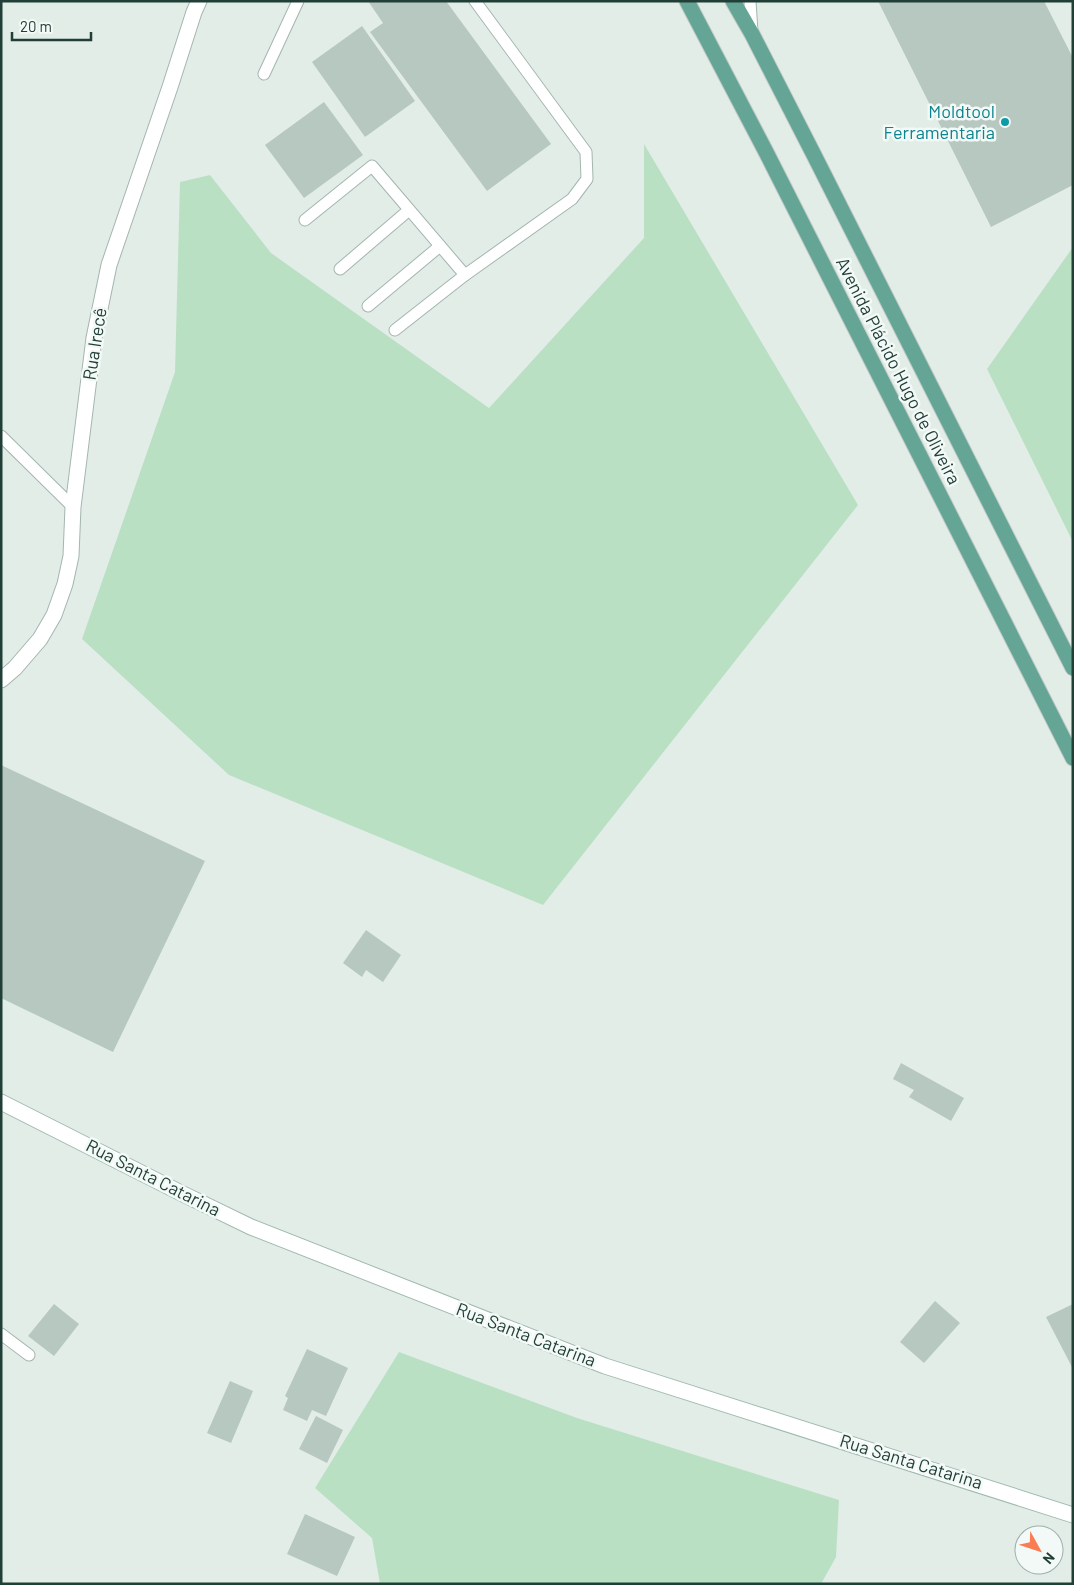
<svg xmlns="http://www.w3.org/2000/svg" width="1074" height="1585" viewBox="0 0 1074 1585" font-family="Barlow,sans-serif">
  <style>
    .green { fill: #bae0c4 }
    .building { fill: #b7c8c1 }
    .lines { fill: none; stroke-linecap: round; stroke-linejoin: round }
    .lane-casing { stroke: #a4b5af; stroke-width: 13 }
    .street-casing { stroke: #a4b5af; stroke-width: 17 }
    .secondary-casing { stroke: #a0bab0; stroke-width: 17 }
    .primary-casing { stroke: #c1c9c7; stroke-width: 17 }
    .lane { stroke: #fff; stroke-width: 11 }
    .street { stroke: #fff; stroke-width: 15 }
    .secondary { stroke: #fff; stroke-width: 15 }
    .primary { stroke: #64a595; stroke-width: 15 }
    .culture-dot { fill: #0f9aa8; stroke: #f3f9f6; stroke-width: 2 }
    .labels { text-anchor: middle; stroke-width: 5; stroke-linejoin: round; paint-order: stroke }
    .culture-label { font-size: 18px; fill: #0d838f; stroke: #f3f9f6; text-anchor: end }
    .street-label { font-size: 18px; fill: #213f37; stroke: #f3f9f6 }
  </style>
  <rect width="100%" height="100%" fill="#e2ede8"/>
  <g class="green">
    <path d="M644,144L858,505L543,905L229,775L82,639L175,372L180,182L210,175L271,253L489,408L644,238Z"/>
    <path d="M1073,247V542L987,369Z"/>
    <path d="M399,1352L577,1418L839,1500L836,1557L821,1584H380L372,1538L315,1488Z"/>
  </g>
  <g class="building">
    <path d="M368,1H446L551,144L487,191L370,32L383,23Z"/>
    <path d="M878,1H1044L1073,58V185L991,227Z"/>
    <path d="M362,26L415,101L365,137L312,62Z"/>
    <path d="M324,102L363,155L304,198L265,145Z"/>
    <path d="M1,765L205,861L113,1052L1,998Z"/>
    <path d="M366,930L401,955L383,982L366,970L362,977L343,963Z"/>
    <path d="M901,1063L964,1098L951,1121L909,1097L914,1090L893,1079Z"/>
    <path d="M935,1301L960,1323L924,1363L900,1342Z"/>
    <path d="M54,1304L79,1324L54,1356L28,1336Z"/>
    <path d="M1073,1304V1369L1046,1317Z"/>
    <path d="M307,1349L348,1368L326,1416L312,1410L307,1421L283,1410L288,1398L285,1396Z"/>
    <path d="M230,1381L253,1391L231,1443L207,1433Z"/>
    <path d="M316,1416L343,1430L327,1463L299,1449Z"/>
    <path d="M305,1514L355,1537L337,1576L287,1554Z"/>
  </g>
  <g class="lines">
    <g class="lane-casing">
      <g id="lane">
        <path d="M750,1L752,32"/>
        <path d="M264,74L298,1"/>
        <path d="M305,220L372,166L465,275L395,330"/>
        <path d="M340,269L409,210"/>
        <path d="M465,275L572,199L587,179L586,152L475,1"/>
        <path d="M368,306L440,246"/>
        <path d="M1,436L73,507"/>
        <path d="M1,1334L29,1355"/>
      </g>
    </g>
    <g class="street-casing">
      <path id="street" d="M1,680L15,668L40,639L54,615L65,584L71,556L73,507L94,338L109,265L170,87L194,12L199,1"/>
    </g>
    <g class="secondary-casing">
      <path id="secondary" d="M1,1102L181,1193L251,1227L605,1366L1073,1515"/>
    </g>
    <g class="primary-casing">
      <g id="primary">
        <path d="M687,1L766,152L1073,758"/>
        <path d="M733,1L752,34L815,157L1073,668"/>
      </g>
    </g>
    <use href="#lane" class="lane"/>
    <use href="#street" class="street"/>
    <use href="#secondary" class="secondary"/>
    <use href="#primary" class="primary"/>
  </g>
  <circle class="culture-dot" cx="1005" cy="122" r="5"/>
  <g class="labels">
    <g class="culture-label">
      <text x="995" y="118">Moldtool<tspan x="995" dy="21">Ferramentaria</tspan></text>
    </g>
    <g class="street-label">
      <text transform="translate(95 344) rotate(-81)" y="6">Rua Irecê</text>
      <text transform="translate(898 371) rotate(63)" y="6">Avenida Plácido Hugo de Oliveira</text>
      <text transform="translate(153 1178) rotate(27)" y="6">Rua Santa Catarina</text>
      <text transform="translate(526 1335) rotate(21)" y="6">Rua Santa Catarina</text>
      <text transform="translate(911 1462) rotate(17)" y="6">Rua Santa Catarina</text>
    </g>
  </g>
  <rect width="1074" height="1585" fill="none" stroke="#213f37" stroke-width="5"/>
  <g transform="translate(1039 1550) rotate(130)"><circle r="24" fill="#f3f9f6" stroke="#9fafaa"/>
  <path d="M0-4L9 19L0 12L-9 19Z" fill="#fa7c53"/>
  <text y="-8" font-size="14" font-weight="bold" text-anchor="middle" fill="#213f37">N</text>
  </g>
  <path d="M12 32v8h79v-8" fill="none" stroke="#213f37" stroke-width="2.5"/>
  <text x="20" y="32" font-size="15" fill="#213f37" stroke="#f3f9f6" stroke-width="4" paint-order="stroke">20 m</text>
</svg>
